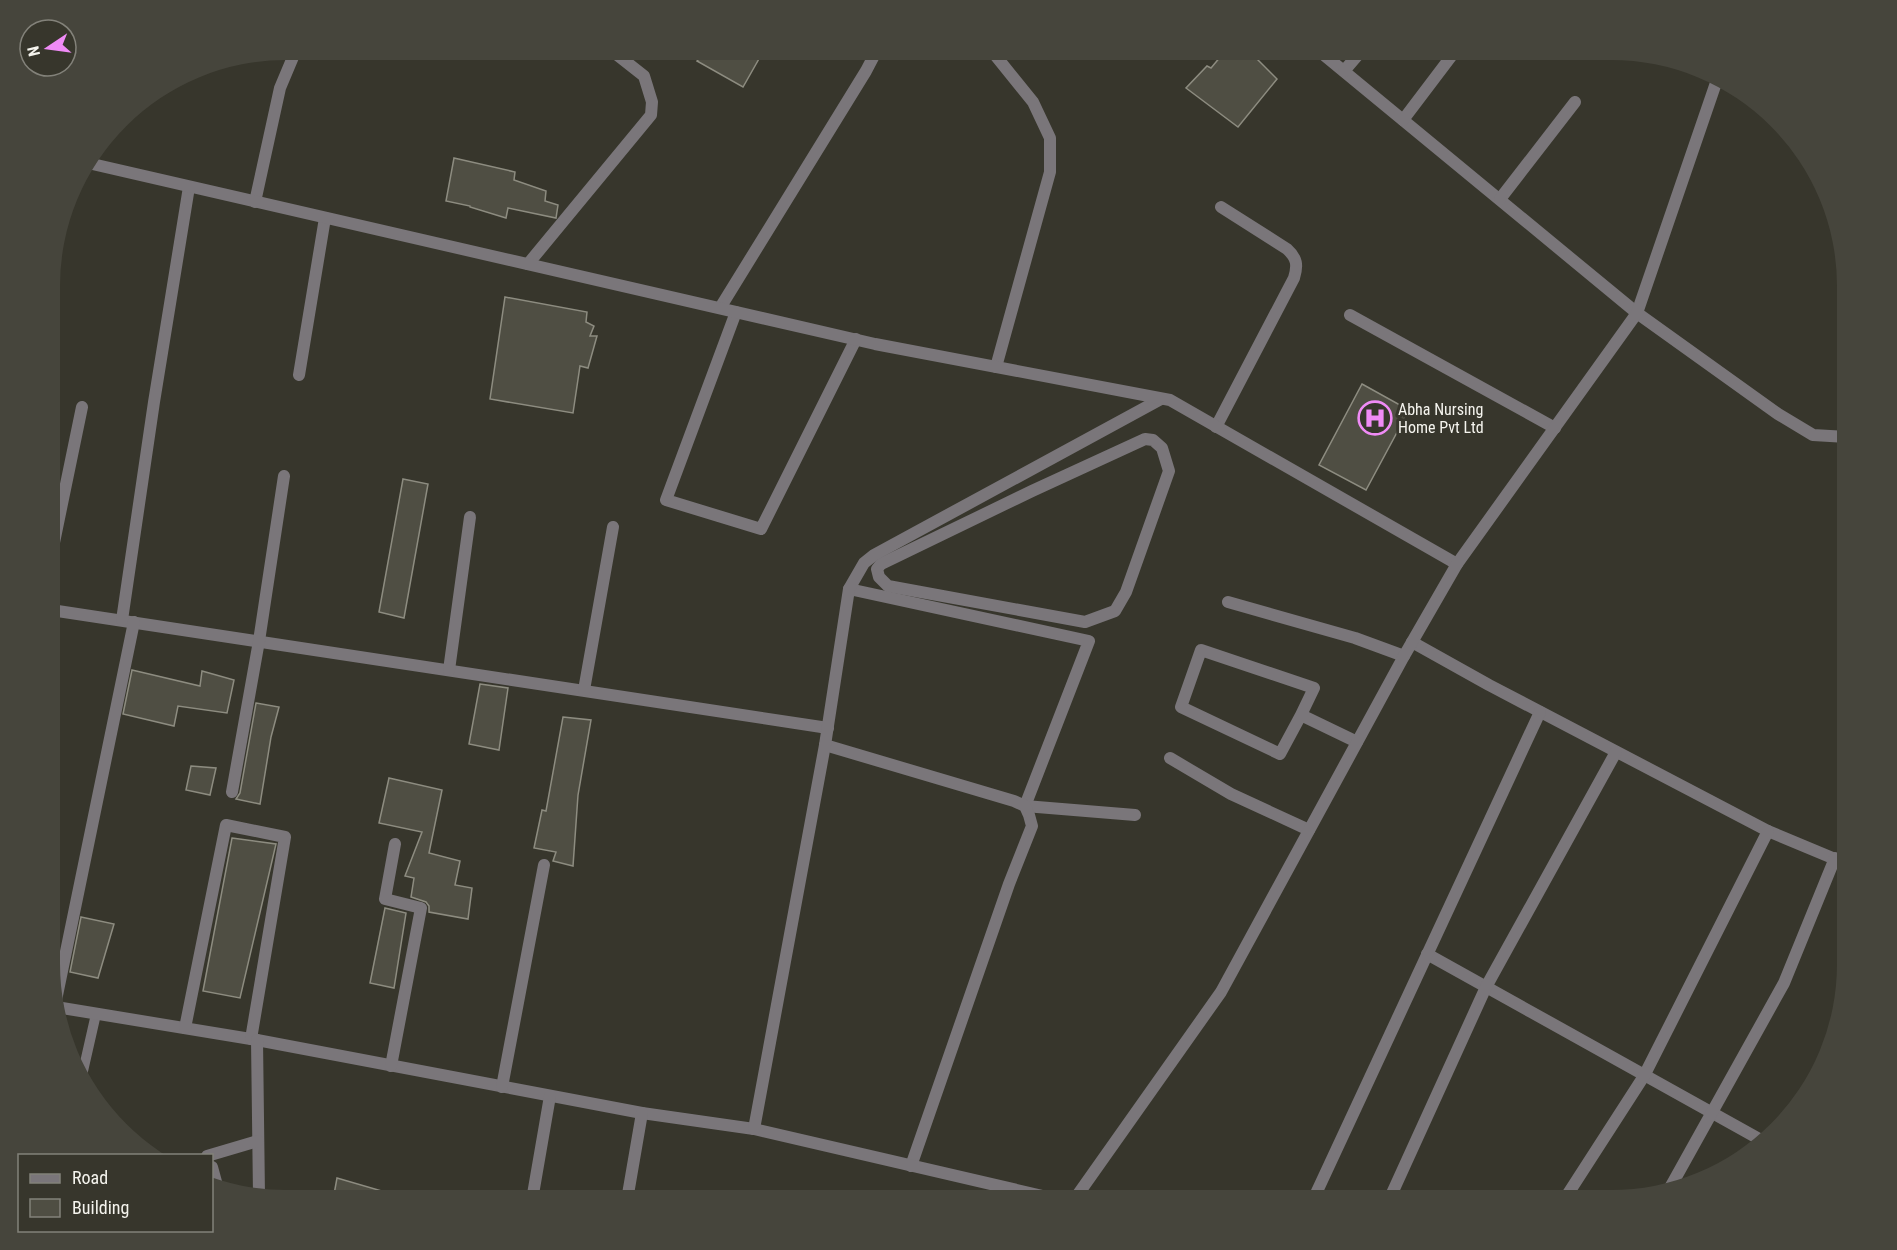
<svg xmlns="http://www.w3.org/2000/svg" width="1897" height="1250" viewBox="0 0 1897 1250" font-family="'Roboto Condensed',sans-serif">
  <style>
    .building { fill: #4f4e43; stroke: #8d8c80; stroke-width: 1.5 }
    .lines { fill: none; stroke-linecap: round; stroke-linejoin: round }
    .service { stroke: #7a767a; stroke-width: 10 }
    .minor { stroke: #7a767a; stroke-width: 12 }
    .tertiary { stroke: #7a767a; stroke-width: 12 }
    .labels { text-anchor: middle; stroke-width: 6; stroke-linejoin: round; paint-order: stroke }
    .poi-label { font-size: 16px; fill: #f5f4ee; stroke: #37362c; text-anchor: start }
  </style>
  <rect width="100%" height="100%" fill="#37362c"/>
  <g class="building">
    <path d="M707,50H764L743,87L697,61Z"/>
    <path d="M1226,50H1248L1277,79L1238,127L1186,88L1207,66L1211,68Z"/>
    <path d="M454,158L515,172L514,180L546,191L545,201L558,205L556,218L508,208L506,218L470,207V206L446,201Z"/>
    <path d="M505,297L587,312L586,322L594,326L590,336H597L588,368L580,366L573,413L490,399Z"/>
    <path d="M1362,384L1409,410L1366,490L1319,465Z"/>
    <path d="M403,479L428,484L404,618L379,612Z"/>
    <path d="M132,670L200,686L202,671L234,680L227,713L178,706L174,726L123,714Z"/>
    <path d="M480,684L508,688L499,750L469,744Z"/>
    <path d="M256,703L279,707L271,737L260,804L236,799L240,793Z"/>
    <path d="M563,717L591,720L578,795L573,866L553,861L556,852L534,848L542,810L546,811Z"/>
    <path d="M191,766L216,768L210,795L186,790Z"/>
    <path d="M389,778L442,790L429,853L460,861L455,885L472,888L468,919L429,912V906L426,902L411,897L414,878L405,876L422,832L379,823Z"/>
    <path d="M232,838L276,844L240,998L203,991Z"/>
    <path d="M385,908L406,913L394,988L370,983Z"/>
    <path d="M81,917L114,924L98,978L70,972Z"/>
    <path d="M337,1178L399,1196V1200H333Z"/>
  </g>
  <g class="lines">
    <path class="service" d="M81,1080L96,1014"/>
    <g class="minor">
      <path d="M282,50L294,53"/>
      <path d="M991,50L1033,102L1050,138V172L996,367"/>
      <path d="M1318,50L1637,313L1778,414L1813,435L1847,437"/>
      <path d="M1344,71L1362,50"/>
      <path d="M1403,120L1456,50"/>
      <path d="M1500,199L1575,102"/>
      <path d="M255,202L280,88L296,50"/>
      <path d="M528,264L651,115L652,102L644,76L611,50"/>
      <path d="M720,308L866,71L877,50"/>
      <path d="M736,312L666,500L761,529L856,339"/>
      <path d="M1350,315L1555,428"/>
      <path d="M299,375L325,218"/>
      <path d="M1216,427L1294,278C1298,265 1297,258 1287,249L1221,207"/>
      <path d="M1145,439L1153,440L1162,448L1169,471L1126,592L1115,611L1085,622L888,586L879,577L877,569L881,564L1032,491Z"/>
      <path d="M51,557L82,407"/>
      <path d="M849,589L1089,641L1025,806L1135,815"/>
      <path d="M1228,602L1355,638L1404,656"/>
      <path d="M51,610L828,728"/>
      <path d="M122,620L154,402L189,187"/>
      <path d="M1412,642L1489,685L1768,831L1847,864"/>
      <path d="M449,670L470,517"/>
      <path d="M584,690L613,527"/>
      <path d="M1301,715L1314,688L1201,650L1181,707L1280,754L1301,715L1357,742"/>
      <path d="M825,745L1014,801L1025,806L1029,815L1032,826L1009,884L911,1166"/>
      <path d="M1170,758L1231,794L1309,830"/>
      <path d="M232,792L259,641L284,476"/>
      <path d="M1427,954L1761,1140"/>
      <path d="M55,1005L134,622"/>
      <path d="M56,1007L257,1040L642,1113L754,1129L1060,1200"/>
      <path d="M185,1028L226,825L285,837L251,1039"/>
      <path d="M257,1040L259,1196"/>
      <path d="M391,1066L421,908L385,899L395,844"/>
      <path d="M502,1087L544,865"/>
      <path d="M754,1129L825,745L849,589L864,563L874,555L1161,399"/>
      <path d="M207,1156L258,1141"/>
      <path d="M212,1167L218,1189"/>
      <path d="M1671,1186L1784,983L1835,858"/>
      <path d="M532,1200L550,1096"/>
      <path d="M627,1200L642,1113"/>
      <path d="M1313,1200L1540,712"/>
      <path d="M1389,1200L1486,987L1616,752"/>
      <path d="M1564,1200L1644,1076L1768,831"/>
    </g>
    <g class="tertiary">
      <path d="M88,163L875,344L1170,400L1457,564"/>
      <path d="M1074,1200L1221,992L1404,656L1457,564L1637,313L1718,77"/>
    </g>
  </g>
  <defs>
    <g id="hospital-ring" transform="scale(1.725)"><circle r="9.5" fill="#37362c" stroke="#f08bf6" stroke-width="1.5"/><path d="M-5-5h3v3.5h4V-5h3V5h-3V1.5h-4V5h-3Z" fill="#f08bf6"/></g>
  </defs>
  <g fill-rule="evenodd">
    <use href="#hospital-ring" x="1375" y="418"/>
  </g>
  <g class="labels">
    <g class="poi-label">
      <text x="1398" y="415">Abha Nursing<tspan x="1398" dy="18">Home Pvt Ltd</tspan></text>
    </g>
  </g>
  <path d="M0 0H1897V1250H0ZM286 60H1611A226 226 0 0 1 1837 286V964A226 226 0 0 1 1611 1190H286A226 226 0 0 1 60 964V286A226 226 0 0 1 286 60Z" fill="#46453c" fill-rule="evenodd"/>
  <rect x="18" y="1154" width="195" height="78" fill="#37362c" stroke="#83827a" stroke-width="1.5"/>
  <rect x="30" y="1174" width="30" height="9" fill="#7a767a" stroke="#83827a" stroke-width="1.5"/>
  <text x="72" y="1184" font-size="18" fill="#f5f4ee">Road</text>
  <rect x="30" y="1199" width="30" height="18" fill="#4f4e43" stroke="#83827a" stroke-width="1.5"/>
  <text x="72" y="1214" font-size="18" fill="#f5f4ee">Building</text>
  <g transform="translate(48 48) rotate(257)"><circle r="28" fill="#37362c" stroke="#83827a" stroke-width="1.5"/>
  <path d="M0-4.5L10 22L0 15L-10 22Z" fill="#f08bf6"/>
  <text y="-9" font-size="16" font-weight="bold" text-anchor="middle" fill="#f5f4ee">N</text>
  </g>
</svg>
